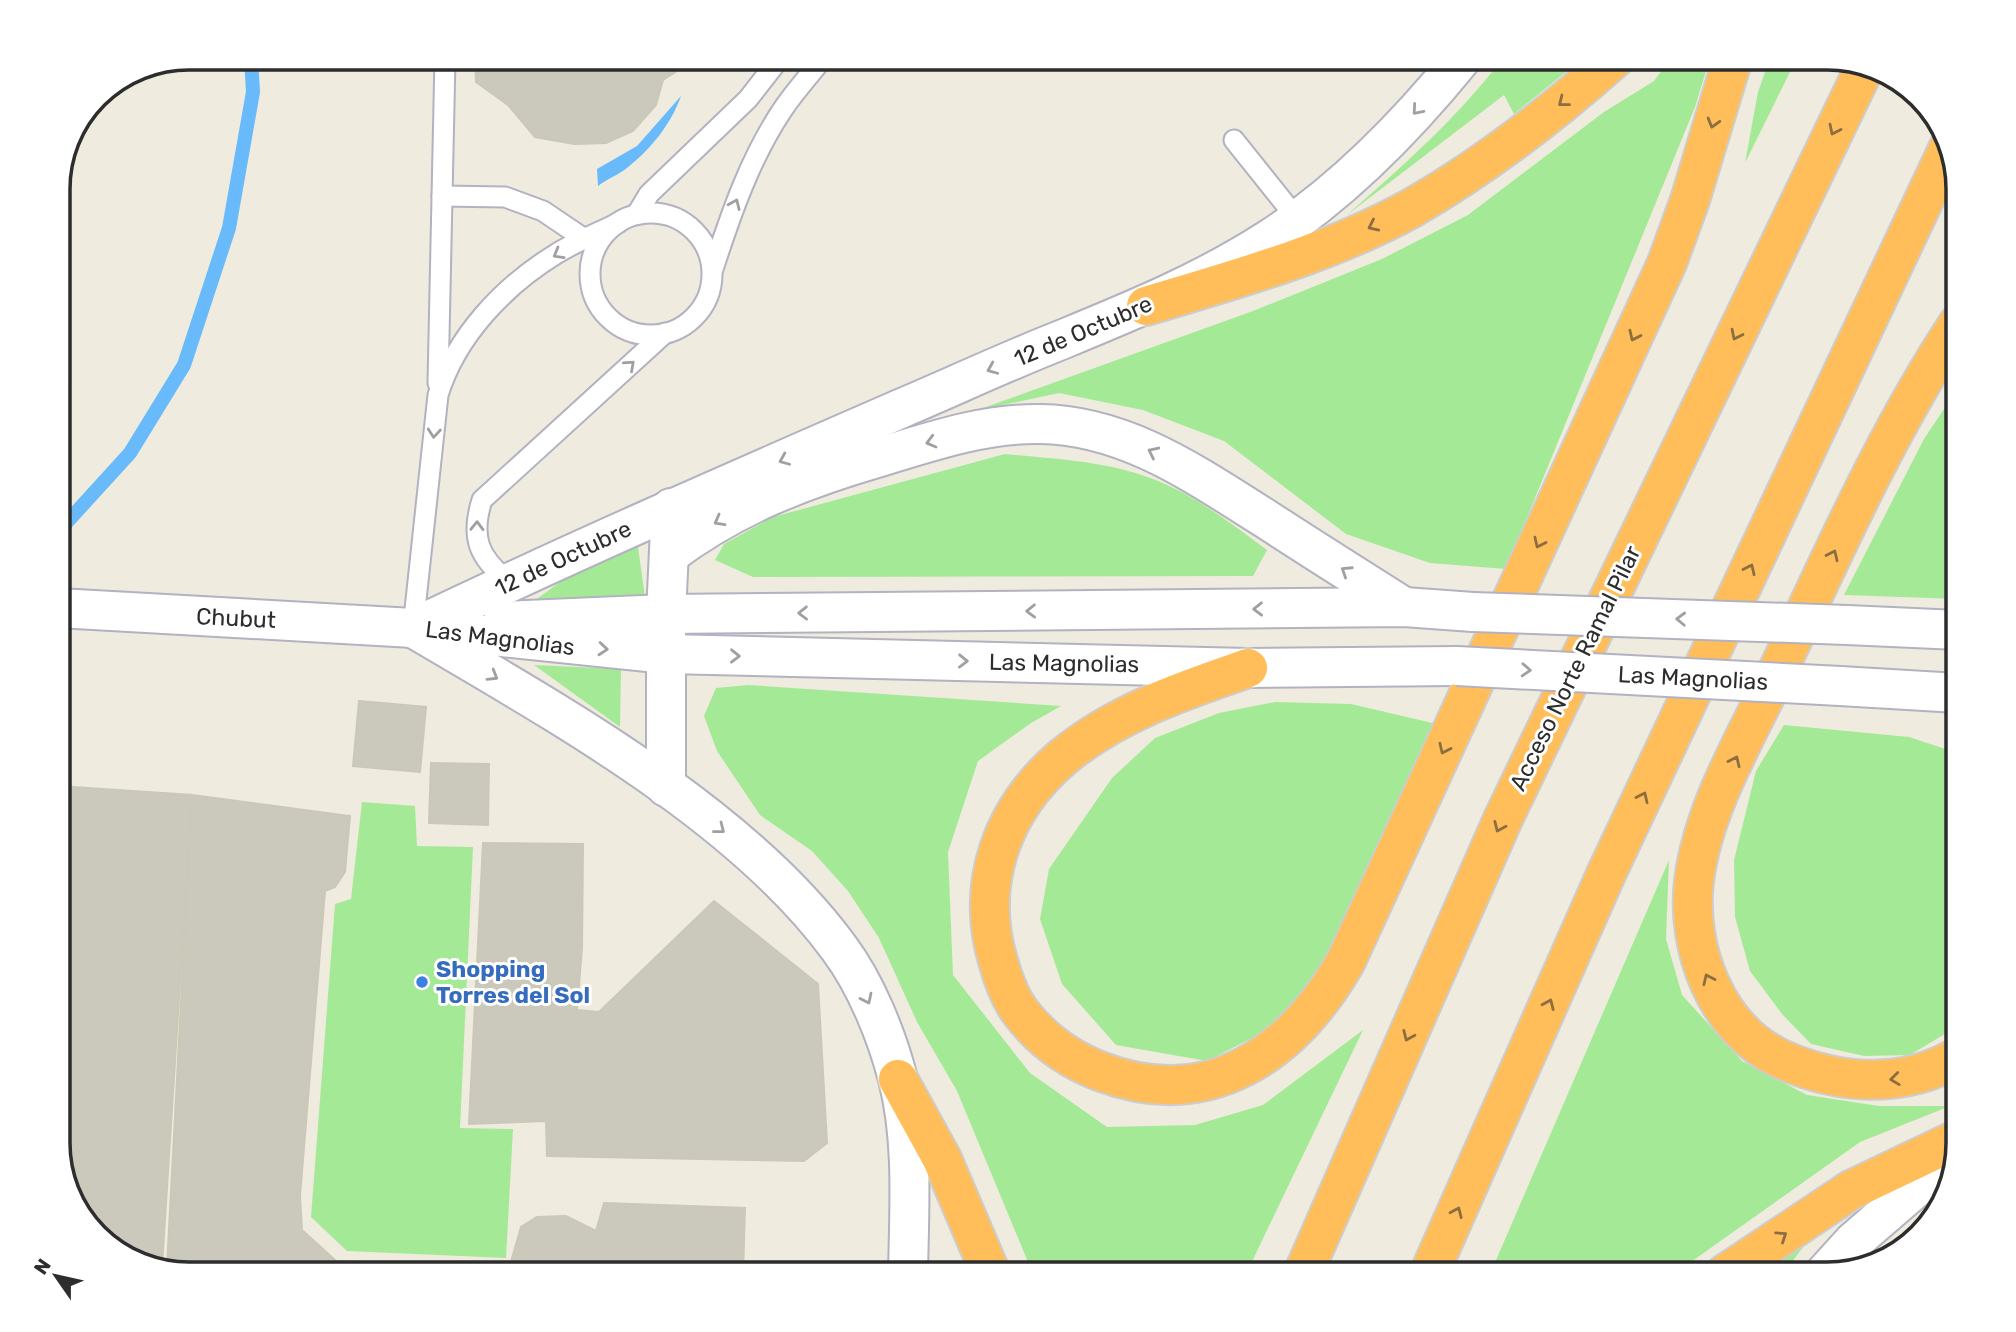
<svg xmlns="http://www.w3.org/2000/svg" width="2016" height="1332" viewBox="0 0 2016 1332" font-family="Rubik,sans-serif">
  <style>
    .green { fill: #a4ea96 }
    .water { fill: #68bafa }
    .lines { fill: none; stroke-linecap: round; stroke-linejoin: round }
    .stream { stroke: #68bafa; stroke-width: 14 }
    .building { fill: #cbc9bc; stroke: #cbc8b7; stroke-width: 2 }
    .service-casing { stroke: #b2b2c1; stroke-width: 23 }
    .tertiary-casing { stroke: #b2b2c1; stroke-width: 42 }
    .secondary-casing { stroke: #b2b2c1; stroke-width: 42 }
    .motorway-casing { stroke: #cdcdcd; stroke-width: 42 }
    .service { stroke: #fff; stroke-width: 19 }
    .tertiary { stroke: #fff; stroke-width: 38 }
    .secondary { stroke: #fff; stroke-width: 38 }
    .motorway { stroke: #ffbe59; stroke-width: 38 }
    .secondary-bridge-casing { stroke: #b2b2c1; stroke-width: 42; stroke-linecap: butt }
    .secondary-bridge { stroke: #fff; stroke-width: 38 }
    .oneway { stroke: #8c6e41 }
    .oneway2 { stroke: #a0a0a0 }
    .shop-dot { fill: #3f7fe0; stroke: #fff; stroke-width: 2.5 }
    .labels { text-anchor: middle; stroke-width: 6; stroke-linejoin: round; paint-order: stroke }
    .street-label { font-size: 23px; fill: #2d2d2d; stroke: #fff }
    .shop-label { font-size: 23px; font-weight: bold; fill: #366cbe; stroke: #fff; text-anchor: start }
    .rim { fill: none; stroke: #2d2d2d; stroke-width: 3.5 }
  </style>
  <rect width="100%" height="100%" fill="#efebde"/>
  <g class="green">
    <path d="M1503,58H1583L1514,114L1504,95L1347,215C1403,166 1458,117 1503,58Z"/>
    <path d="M1671,58H1710L1695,107L1506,569L1430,563L1346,534L1224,441L1143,410L1059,393L975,411L1253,311L1382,259L1468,215L1604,112L1654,81Z"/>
    <path d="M1770,58H1797L1745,163L1758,92Z"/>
    <path d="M1958,388V599L1844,595L1924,439Z"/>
    <path d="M1005,454C1055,459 1106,461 1153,479C1195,495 1232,524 1267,550L1253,576L753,577L715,560L724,544L773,517Z"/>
    <path d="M637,540L645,597L534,601L567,577Z"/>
    <path d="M534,665L621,669L620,727Z"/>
    <path d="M748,685L1061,706L1031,723L978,761L948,852L953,975L1030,1073L1107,1127L1195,1125L1263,1105L1363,1030L1246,1274H1033L957,1091L917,1022L879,938L848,891L812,851L760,815L717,751L704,716L716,688Z"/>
    <path d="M1275,702L1351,704L1441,725L1364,902L1309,989L1260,1034L1207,1061L1116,1045L1062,984L1040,919L1049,869L1112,778L1155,738L1219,713Z"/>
    <path d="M1784,725L1909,737L1958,753V1026L1910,1055L1864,1056L1811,1044L1782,1014L1750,971L1735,917L1734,860L1756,771Z"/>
    <path d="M362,802L415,806L417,846L473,847L460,1128L513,1129L506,1258L347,1251L311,1217L335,904L351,899Z"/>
    <path d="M1669,860L1666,939L1682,995L1742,1061L1807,1095L1879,1106H1950L1860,1142L1674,1274H1490Z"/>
    <path d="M1812,1235L1783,1274H1758Z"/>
  </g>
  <path class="water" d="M681,96C671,124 651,149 627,168C618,175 607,179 598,186L597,169L637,146Z"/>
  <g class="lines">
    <path class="stream" d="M58,532L130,453L184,365L229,228L253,92L251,58"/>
  </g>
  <g class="building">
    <path d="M475,58H697L663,80L656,105L633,131L606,143L574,144L535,137L508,105L476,82Z"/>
    <path d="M359,701L426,707L420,772L353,766Z"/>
    <path d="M431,763L489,764L488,825L429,823Z"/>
    <path d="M58,786L192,795L162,1266L117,1252L75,1208L58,1151Z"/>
    <path d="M192,795L350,816L345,872L335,887L325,891L300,1196L302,1230L336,1261L509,1269L521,1227L537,1217L566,1216L596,1231L604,1203L745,1208L743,1274H189L167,1267Z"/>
    <path d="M483,843L583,844L582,948L577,1010L599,1012L714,901L818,984L827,1143L804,1161L547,1156L546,1121L469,1124Z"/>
  </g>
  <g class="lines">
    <g class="service-casing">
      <g id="service">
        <path d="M1234,140L1298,220"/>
        <path d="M442,196L505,197L543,211L586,240"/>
        <circle cx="651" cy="274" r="61"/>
        <path d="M637,214L649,194L748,99L780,58"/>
        <path d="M713,269C731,214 750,158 783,109C795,91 810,75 823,58"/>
        <path d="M438,383L445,58"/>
        <path d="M509,582C479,558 470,538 482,500L665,333"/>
        <path d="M413,628L438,395C456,336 504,286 556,254C575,242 598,233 618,223"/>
      </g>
    </g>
    <g class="tertiary-casing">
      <g id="tertiary">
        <path d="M58,608L413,628L667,654"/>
        <path d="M503,621L666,614"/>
        <path d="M413,628C574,551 737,480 900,409C952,387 1003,363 1056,342C1129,312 1201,283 1268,240C1343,192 1406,127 1462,58"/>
        <path d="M413,628C555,712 741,814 839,948C866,984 887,1036 898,1079C914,1141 909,1211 908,1274"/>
        <path d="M1824,1274L1853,1242L1955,1154"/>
      </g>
    </g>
    <g class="secondary-casing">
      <g id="secondary">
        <path d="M670,554C734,506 804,479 880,457C932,441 985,423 1040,424C1126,425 1196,475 1266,519C1312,549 1358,578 1404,607"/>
        <path d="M666,614L1404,607L1473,612"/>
        <path d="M1847,625L1958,630"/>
        <path d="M667,654L1248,668L1457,666"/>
        <path d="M1840,686L1958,693"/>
        <path d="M666,787V614L671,508"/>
      </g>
    </g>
    <g class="motorway-casing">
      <g id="motorway">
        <path d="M1146,306C1235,279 1328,254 1410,209C1484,167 1552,114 1615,58"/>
        <path d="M1958,324C1886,433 1834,552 1778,670C1747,736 1703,807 1694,881C1686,948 1716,1029 1781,1059C1839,1085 1903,1089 1958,1057"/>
        <path d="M1248,668C1184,690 1116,713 1063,757C1002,809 975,883 998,961C1003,979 1010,999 1022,1014C1043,1041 1070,1060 1102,1072C1211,1113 1294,1052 1346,961L1667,263L1690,200L1733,58"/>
        <path d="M898,1079L942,1159L991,1274"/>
        <path d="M1303,1274L1503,819L1864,69"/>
        <path d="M1429,1274L1607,872L1948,149"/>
        <path d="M1725,1274L1851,1190L1958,1139"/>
      </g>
    </g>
    <use href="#service" class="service"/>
    <use href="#tertiary" class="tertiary"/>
    <use href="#secondary" class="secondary"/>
    <use href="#motorway" class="motorway"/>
    <g class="secondary-bridge-casing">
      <g id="secondary-bridge">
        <path d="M1473,612L1847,625"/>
        <path d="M1457,666L1840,686"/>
      </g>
    </g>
    <use href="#secondary-bridge" class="secondary-bridge"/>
  </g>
  <defs><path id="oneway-chevron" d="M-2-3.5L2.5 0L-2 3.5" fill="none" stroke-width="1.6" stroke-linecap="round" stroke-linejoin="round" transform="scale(1.75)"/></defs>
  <g class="oneway">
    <use href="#oneway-chevron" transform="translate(1563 102) rotate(142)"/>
    <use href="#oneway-chevron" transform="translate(1713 123) rotate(106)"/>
    <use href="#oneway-chevron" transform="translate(1834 130) rotate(116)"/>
    <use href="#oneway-chevron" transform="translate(1373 226) rotate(155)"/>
    <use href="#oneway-chevron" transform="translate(1736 335) rotate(116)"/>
    <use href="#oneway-chevron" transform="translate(1634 336) rotate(115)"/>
    <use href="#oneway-chevron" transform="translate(1539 543) rotate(115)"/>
    <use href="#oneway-chevron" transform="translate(1833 555) rotate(-65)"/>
    <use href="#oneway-chevron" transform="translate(1750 569) rotate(-65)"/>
    <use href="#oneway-chevron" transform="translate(1444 749) rotate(115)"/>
    <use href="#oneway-chevron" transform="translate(1735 761) rotate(-65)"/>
    <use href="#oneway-chevron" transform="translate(1643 797) rotate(-65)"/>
    <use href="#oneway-chevron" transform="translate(1499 827) rotate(114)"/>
    <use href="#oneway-chevron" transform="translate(1708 979) rotate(-115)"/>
    <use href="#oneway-chevron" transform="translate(1549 1004) rotate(-66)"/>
    <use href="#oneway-chevron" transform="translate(1408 1036) rotate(114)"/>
    <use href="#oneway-chevron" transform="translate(1895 1079) rotate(173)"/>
    <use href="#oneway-chevron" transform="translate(1457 1212) rotate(-66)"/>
    <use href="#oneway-chevron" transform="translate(1782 1236) rotate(-34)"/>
  </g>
  <g class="oneway2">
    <use href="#oneway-chevron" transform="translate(1417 110) rotate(131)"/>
    <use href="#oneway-chevron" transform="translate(735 204) rotate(-66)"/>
    <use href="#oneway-chevron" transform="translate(558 254) rotate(150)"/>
    <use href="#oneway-chevron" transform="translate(630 365) rotate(-42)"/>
    <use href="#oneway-chevron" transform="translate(992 369) rotate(157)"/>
    <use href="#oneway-chevron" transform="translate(434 433) rotate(95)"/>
    <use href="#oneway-chevron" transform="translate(931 442) rotate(165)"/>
    <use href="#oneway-chevron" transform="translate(1153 452) rotate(-154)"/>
    <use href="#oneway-chevron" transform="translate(784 460) rotate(157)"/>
    <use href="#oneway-chevron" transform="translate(719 521) rotate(151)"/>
    <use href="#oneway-chevron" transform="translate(477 526) rotate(-89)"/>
    <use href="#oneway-chevron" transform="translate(1346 571) rotate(-147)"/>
    <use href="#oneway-chevron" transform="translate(1258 609) rotate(179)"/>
    <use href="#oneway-chevron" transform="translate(1031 611) rotate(179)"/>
    <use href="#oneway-chevron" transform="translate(803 613) rotate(179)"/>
    <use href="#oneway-chevron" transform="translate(1681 619) rotate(-178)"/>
    <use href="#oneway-chevron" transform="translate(603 649) rotate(5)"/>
    <use href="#oneway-chevron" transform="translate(735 656) rotate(1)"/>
    <use href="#oneway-chevron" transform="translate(963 661) rotate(1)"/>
    <use href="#oneway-chevron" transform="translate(1526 670) rotate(3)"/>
    <use href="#oneway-chevron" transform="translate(493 676) rotate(31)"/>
    <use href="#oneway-chevron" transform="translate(720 829) rotate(38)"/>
    <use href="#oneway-chevron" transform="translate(867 999) rotate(64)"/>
  </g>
  <circle class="shop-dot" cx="422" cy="982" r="7"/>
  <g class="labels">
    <g class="street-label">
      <text transform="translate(1083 331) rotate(-23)" y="8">12 de Octubre</text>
      <text transform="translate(563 558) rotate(-25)" y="8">12 de Octubre</text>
      <text transform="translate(236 618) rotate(3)" y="8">Chubut</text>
      <text transform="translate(500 638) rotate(7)" y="8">Las Magnolias</text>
      <text transform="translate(1064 663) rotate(1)" y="8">Las Magnolias</text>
      <text transform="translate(1575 668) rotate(-64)" y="8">Acceso Norte Ramal Pilar</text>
      <text transform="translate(1693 678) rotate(3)" y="8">Las Magnolias</text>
    </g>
    <g class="shop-label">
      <text x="436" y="977">Shopping<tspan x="436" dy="26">Torres del Sol</tspan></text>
    </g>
  </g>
  <path d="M0 0H2016V1332H0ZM189 70H1827A119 119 0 0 1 1946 189V1143A119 119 0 0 1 1827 1262H189A119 119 0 0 1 70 1143V189A119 119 0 0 1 189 70Z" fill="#fff" fill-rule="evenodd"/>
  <path class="rim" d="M189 70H1827A119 119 0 0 1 1946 189V1143A119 119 0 0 1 1827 1262H189A119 119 0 0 1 70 1143V189A119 119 0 0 1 189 70Z"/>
  <g transform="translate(56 1276) rotate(304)" stroke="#ffffff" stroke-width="5" paint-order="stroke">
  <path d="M0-5L12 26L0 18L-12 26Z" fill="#2d2d2d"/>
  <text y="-10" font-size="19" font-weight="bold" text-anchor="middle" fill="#2d2d2d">N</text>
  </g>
</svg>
